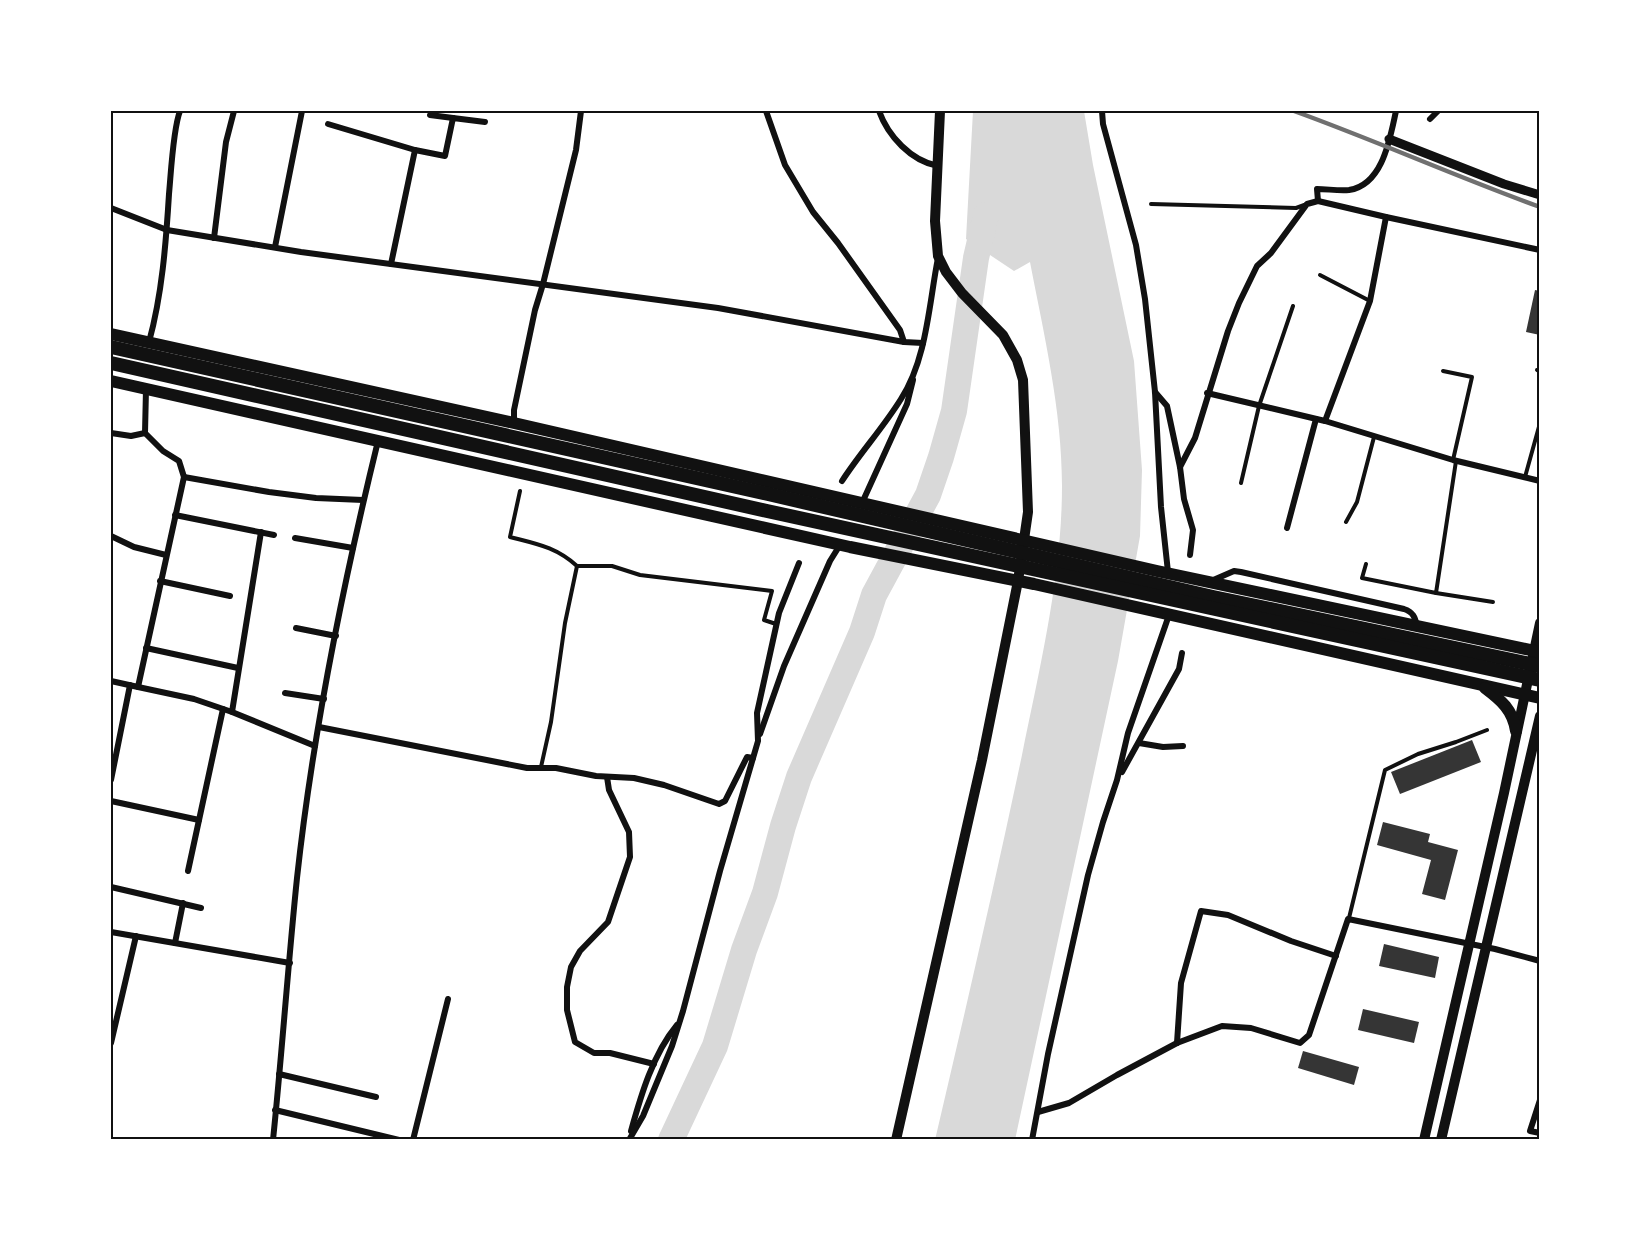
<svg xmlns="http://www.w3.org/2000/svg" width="1651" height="1251" viewBox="0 0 1651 1251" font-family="'Golos Text',sans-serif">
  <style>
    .water { fill: #d9d9d9 }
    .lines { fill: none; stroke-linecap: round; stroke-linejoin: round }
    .river { stroke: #d9d9d9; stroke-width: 26 }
    .building { fill: #353535 }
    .service { stroke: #111; stroke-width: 4 }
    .minor { stroke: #111; stroke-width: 6 }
    .tertiary { stroke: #111; stroke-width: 9 }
    .secondary { stroke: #111; stroke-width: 10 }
    .primary { stroke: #111; stroke-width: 10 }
    .trunk { stroke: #111; stroke-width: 12 }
    .motorway { stroke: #111; stroke-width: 14 }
    .rail { stroke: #707070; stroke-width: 4.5 }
    .neatline { fill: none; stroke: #111; stroke-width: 2 }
  </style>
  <rect width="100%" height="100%" fill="#fff"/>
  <path class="water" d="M973,111H1084L1093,165L1134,361L1142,470L1140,536L1118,661L1015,1140H935C965,1012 995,883 1022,755C1040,667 1062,575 1062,486C1062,410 1044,335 1030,262L1014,271L966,239Z"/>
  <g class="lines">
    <path class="river" d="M671,1140L715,1046L744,950L765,893L783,826L799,777L862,632L874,595L928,495L941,457L954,411L976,258L986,215"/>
  </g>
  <g class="building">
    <path d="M1535,290L1540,291V335L1526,332Z"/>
    <path d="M1472,740L1481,762L1400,794L1391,772Z"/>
    <path d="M1383,822L1430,834L1428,842L1458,850L1445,900L1422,894L1431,860L1377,845Z"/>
    <path d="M1384,944L1439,957L1435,978L1379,966Z"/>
    <path d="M1363,1009L1419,1022L1414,1043L1358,1030Z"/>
    <path d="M1303,1051L1359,1067L1354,1085L1298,1068Z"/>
  </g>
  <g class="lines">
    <g class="service">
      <path d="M1151,204L1296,208L1307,204"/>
      <path d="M1320,275L1370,301"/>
      <path d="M1537,370L1540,371"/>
      <path d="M1443,371L1472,377L1453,460"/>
      <path d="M1525,477L1540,423"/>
      <path d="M1241,483L1259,406L1293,306"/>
      <path d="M520,491L510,537C537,544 556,547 577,566H612L640,575L772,591L764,620L776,624"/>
      <path d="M1346,522L1357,502L1374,437"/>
      <path d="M1366,564L1362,578L1436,593L1456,461"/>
      <path d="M1436,593L1493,602"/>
      <path d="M541,767L551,722L565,623L577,566"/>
      <path d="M1349,918L1385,770L1418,754L1456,742L1487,730"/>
    </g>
    <g class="minor">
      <path d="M766,111L785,165L813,212L838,243L900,330L904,342"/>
      <path d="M879,111C888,136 911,161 938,166"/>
      <path d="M1102,111L1103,124L1136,245L1145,299L1155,392L1161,507L1168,572"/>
      <path d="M430,115L453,118"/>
      <path d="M1430,119L1438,111"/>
      <path d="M328,124L415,150L391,264"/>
      <path d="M415,150L445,156L453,118L485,122"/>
      <path d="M1318,201L1317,189C1327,189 1339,191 1349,190C1383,185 1390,138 1396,111"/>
      <path d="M111,208L167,230L301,252L718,308L904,342L923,343"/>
      <path d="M214,238L226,142L234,111"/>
      <path d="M275,247L302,111"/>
      <path d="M149,342C162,295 166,243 169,194C171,173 173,129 180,111"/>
      <path d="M1155,392L1167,406L1180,467L1184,499L1193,530L1190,555"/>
      <path d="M1207,393L1325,421L1370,301L1386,217"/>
      <path d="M1325,421L1453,460L1540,481"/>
      <path d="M514,423V410L535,310L543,284L576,150L581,111"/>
      <path d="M111,433L131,436L145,433"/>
      <path d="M1180,467L1195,438L1228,331L1239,303L1257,266L1271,253L1307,204L1318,201L1386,217L1540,250"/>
      <path d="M184,477L269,492L316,498L363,500"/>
      <path d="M842,481C860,453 883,428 901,399C927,359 929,303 938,258"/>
      <path d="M862,503L907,404L913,380"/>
      <path d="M175,515L274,535"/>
      <path d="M1287,528L1316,419"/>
      <path d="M111,536L134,547L166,555"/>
      <path d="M295,538L353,548"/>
      <path d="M160,581L230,596"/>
      <path d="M1211,581L1234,571L1241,572L1404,609C1413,612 1415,617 1417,626"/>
      <path d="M296,628L336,636"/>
      <path d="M146,648L238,668"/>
      <path d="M111,681L138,687L184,477L179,461L163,451L145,433L146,389"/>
      <path d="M138,687L194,699L232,712L315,746"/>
      <path d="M285,693L324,699"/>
      <path d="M232,712L261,532"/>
      <path d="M319,727L527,768H556L596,776L634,778L664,785L719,804L725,801L747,757L753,758"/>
      <path d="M760,734L784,666L830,561L840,545"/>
      <path d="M1139,743L1163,747L1183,746"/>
      <path d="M1122,772L1179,669L1182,653"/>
      <path d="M607,777L609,790L629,832L630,857L608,922L580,951L571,967L567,987V1010L575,1042L594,1053H610L654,1064"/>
      <path d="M111,780L130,685"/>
      <path d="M111,801L199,820"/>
      <path d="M188,871L223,709"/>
      <path d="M111,887L201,908"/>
      <path d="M111,932L290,963"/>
      <path d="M175,943L183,903"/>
      <path d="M111,1043L136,936"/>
      <path d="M1177,1043L1181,983L1201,911L1228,915L1291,941L1336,956"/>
      <path d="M279,1074L376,1097"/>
      <path d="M1540,1100L1530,1131L1540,1133"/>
      <path d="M275,1110L399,1140"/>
      <path d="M1038,1112L1069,1103L1117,1075L1177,1043L1222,1026L1251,1028L1300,1043L1309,1035L1348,919L1495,949L1540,961"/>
      <path d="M631,1131C641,1095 653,1054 677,1025"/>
      <path d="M273,1140C282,1053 288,965 297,878C313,731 343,584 378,441"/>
      <path d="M413,1140L448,999"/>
      <path d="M629,1140L643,1116L672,1046L683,1011L720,871L758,741L757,713L779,613L799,563"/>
      <path d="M1032,1140L1048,1054L1088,875L1103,822L1117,780L1128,733L1169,615"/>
    </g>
    <path class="tertiary" d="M1389,139L1504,184L1540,195"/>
    <path class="secondary" d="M896,1140L982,760L1018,581L1028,512L1023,380L1017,360L1003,335L962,293L946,272L938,256L935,221L940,111"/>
    <g class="primary">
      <path d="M1424,1140L1504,793L1540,623"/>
      <path d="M1441,1140L1540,716"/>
    </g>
    <g class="trunk">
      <path d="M111,334L514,423L1157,571L1540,652"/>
      <path d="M111,381L850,547L1034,584L1540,698"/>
      <path d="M1485,688C1501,700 1513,710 1516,731"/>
    </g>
    <g class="motorway">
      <path d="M111,347L768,494L1213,597L1540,666"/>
      <path d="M111,363L767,511L1540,680"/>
    </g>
    <path class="rail" d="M1294,111C1377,141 1457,177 1540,207"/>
  </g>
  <rect width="1651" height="1251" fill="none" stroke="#ffffff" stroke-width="225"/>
  <rect x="112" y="112" width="1426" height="1026" class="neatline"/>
</svg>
